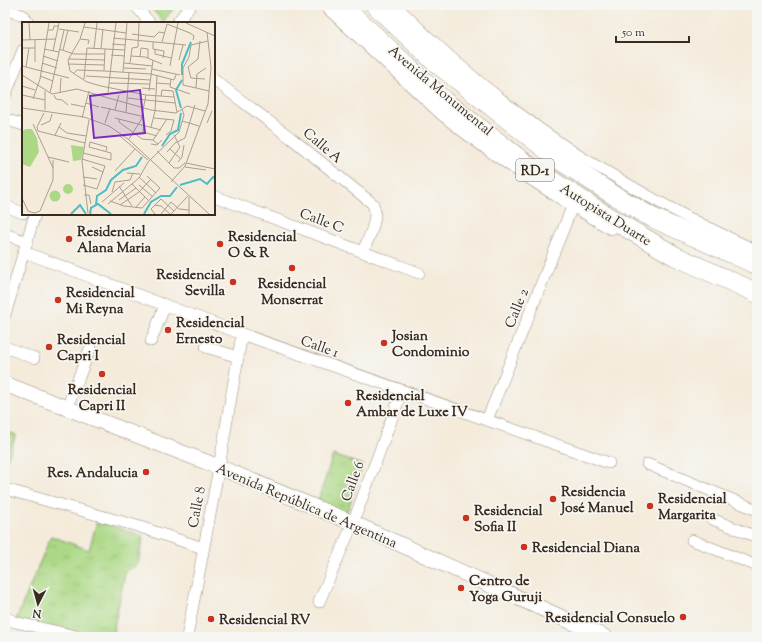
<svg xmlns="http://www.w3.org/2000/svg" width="762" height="642" viewBox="0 0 762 642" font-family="'Sorts Mill Goudy',serif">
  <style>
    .grass { fill: url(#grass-tufts); stroke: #748152 }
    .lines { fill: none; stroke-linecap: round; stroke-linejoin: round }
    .street-casing { stroke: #988a7c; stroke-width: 12 }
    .secondary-casing { stroke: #988a7c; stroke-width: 16 }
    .highway-casing { stroke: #988a7c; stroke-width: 20 }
    .street { stroke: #fff; stroke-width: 11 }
    .secondary { stroke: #fff; stroke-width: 15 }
    .highway { stroke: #fff; stroke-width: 19 }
    .poi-dot { fill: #c8321e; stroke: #f6f6f2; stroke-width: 1.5 }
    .labels { text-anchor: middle; stroke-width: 3.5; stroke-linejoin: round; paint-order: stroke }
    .shield { fill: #f6f6f2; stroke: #73675e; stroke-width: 1 }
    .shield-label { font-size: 13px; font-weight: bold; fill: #3b2a1e }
    .street-label { font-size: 14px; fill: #3b2a1e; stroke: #f6f6f2 }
    .poi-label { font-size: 14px; font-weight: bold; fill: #3b2a1e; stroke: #f6f6f2; text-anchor: start }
    .inset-river { fill: none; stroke: #4ebcc6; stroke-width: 2 }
    .inset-road { fill: none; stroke: #aa9e8f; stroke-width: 1 }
    .view { fill: #7b2cbf; fill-opacity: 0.15; stroke: #7b2cbf; stroke-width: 2 }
    .inset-edge { fill: none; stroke: #3b2a1e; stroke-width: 2 }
  </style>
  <defs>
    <pattern id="grass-tufts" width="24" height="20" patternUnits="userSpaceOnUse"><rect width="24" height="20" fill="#acd885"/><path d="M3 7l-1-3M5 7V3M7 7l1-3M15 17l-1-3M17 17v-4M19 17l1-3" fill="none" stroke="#95ba72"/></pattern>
  </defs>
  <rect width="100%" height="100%" fill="#f6f6f2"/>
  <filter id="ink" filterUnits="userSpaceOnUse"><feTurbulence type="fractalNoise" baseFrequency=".025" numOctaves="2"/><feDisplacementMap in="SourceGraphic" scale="8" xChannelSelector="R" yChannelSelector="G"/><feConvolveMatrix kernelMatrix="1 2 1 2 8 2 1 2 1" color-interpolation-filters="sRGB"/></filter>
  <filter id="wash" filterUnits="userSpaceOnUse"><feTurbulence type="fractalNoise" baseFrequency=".012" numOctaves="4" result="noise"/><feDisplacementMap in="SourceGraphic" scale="16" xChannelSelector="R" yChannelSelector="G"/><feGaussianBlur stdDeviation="0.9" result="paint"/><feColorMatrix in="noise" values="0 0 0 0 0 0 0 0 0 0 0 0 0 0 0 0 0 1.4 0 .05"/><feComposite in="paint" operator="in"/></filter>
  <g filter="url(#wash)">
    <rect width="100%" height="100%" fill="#f4ebdb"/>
    <g class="grass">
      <path d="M149,5H176L163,22Z"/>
      <path d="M5,431L16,435L5,465Z"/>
      <path d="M333,455L363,465L346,515L317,504Z"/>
      <path d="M97,521L143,536L138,564L125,573L112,637H81L15,622L51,536L89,550Z"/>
    </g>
  </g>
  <g filter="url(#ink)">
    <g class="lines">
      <g class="street-casing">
        <g id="street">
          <path d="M135,5L150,23"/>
          <path d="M324,5L441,114C494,157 552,195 611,229"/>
          <path d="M395,5C450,60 512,112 578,155C592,164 608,172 622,181C666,207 711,230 757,251"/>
          <path d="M5,9L24,16L28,23"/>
          <path d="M177,23L191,5"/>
          <path d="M214,80L291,138L373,204C379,219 369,237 363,251"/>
          <path d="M5,96L23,50"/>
          <path d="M5,119L23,125"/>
          <path d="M214,196L419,273"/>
          <path d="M5,206L23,213"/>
          <path d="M5,234L27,242"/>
          <path d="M24,252L242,334L609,463"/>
          <path d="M5,315L35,214"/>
          <path d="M151,341L165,305"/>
          <path d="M5,347L34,358"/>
          <path d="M206,347L238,357"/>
          <path d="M67,408L91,346"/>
          <path d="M487,420L572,207"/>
          <path d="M647,464L757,510"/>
          <path d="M5,489L137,526L203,548"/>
          <path d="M712,519L757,537"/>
          <path d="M692,540L757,566"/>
          <path d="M319,602L353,523L402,391"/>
          <path d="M5,617L15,622L81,637"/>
          <path d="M187,637L219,467L242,334"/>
        </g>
      </g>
      <g class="secondary-casing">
        <path id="secondary" d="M5,384L219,467L353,523L605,637"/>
      </g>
      <g class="highway-casing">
        <g id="highway">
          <path d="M342,5L444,101L529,166L610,218L675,256L757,293"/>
          <path d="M375,5L435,62L558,159L612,194L653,218L757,265"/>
        </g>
      </g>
      <use href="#street" class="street"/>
      <use href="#secondary" class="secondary"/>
      <use href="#highway" class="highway"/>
    </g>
  </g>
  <g class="poi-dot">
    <circle cx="69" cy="239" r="4"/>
    <circle cx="220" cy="244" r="4"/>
    <circle cx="292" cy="268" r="4"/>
    <circle cx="233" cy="282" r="4"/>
    <circle cx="58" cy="300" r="4"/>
    <circle cx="168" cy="330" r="4"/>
    <circle cx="384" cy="343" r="4"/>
    <circle cx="49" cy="347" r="4"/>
    <circle cx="102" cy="374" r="4"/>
    <circle cx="348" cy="403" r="4"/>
    <circle cx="146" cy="472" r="4"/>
    <circle cx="553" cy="499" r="4"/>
    <circle cx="650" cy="506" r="4"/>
    <circle cx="466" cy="518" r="4"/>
    <circle cx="524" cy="547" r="4"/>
    <circle cx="461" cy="588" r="4"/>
    <circle cx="683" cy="617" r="4"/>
    <circle cx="211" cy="619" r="4"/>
  </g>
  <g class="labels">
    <rect class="shield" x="516" y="159" width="38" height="22" rx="3"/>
    <g class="shield-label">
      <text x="535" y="175">RD-1</text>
    </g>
    <g class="street-label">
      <text transform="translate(441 90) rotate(40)" y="5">Avenida Monumental</text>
      <text transform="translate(323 145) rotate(40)" y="5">Calle A</text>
      <text transform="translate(606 214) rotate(32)" y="5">Autopista Duarte</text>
      <text transform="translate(322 220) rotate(20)" y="5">Calle C</text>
      <text transform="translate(516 308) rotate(-68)" y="5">Calle 2</text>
      <text transform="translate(320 346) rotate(20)" y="5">Calle 1</text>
      <text transform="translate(352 481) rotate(-70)" y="5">Calle 6</text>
      <text transform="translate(307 505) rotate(23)" y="5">Avenida República de Argentina</text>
      <text transform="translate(196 507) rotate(-79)" y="5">Calle 8</text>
    </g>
    <g class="poi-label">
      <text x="77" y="236">Residencial<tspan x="77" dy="16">Alana Maria</tspan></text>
      <text x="228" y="241">Residencial<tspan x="228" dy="16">O &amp; R</tspan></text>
      <text x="225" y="279" text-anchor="end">Residencial<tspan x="225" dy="16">Sevilla</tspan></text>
      <text x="292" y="288" text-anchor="middle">Residencial<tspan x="292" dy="16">Monserrat</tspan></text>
      <text x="66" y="297">Residencial<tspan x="66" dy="16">Mi Reyna</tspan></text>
      <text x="176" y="327">Residencial<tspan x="176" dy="16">Ernesto</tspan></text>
      <text x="392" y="340">Josian<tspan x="392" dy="16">Condominio</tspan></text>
      <text x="57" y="344">Residencial<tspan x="57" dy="16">Capri I</tspan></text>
      <text x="102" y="394" text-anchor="middle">Residencial<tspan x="102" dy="16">Capri II</tspan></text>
      <text x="356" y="400">Residencial<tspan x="356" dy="16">Ambar de Luxe IV</tspan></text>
      <text x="138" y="477" text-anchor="end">Res. Andalucia</text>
      <text x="561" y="496">Residencia<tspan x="561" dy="16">José Manuel</tspan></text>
      <text x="658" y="503">Residencial<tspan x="658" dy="16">Margarita</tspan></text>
      <text x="474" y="515">Residencial<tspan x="474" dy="16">Sofia II</tspan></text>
      <text x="532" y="552">Residencial Diana</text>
      <text x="469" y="585">Centro de<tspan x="469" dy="16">Yoga Guruji</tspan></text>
      <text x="675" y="622" text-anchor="end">Residencial Consuelo</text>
      <text x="219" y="624">Residencial RV</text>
    </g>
  </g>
  <g transform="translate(22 22)">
    <rect width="193" height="193" fill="#f4ebdb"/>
    <path d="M4,107H10L15,116L17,130L8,145L0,142V109Z" fill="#acd885"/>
    <path d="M49,123L62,125L59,138L51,139ZM41 167a5 5 0 1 1 10 0a5 5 0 1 1-10 0ZM27.5 174a5.5 5.5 0 1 1 11 0a5.5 5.5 0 1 1-11 0Z" fill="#acd885"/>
    <path class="inset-river" d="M160,53V42L169,20M159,86L154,68L160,58M140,124L148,112L156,108L159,91M158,163L178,157L185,162L191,155L193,156M74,183L75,174L84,168L89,158L101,148L114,144L120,135M49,192L58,183L64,192M68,192L69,186L76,182L89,192M122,192L129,180L139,174H148L155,165"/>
    <path class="inset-road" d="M7,1L8,18M63,1L58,17L46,38L48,49L65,60L79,64L124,73L152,75M164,1L193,14M62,5L104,11M37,7L57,10M26,8H31L32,4H37M110,12L132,15L137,10L143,11M91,16L164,23M58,17L67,18L66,22M0,18L34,17M13,18V40M178,19L176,37L166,45L169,56L183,57M131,20V27L142,29L141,36M140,20L145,2L168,11L172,14L171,18M90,22L103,23M0,26H13M72,26L75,1M22,27L37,30M37,27L52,32H83M79,27L81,7M133,27V32L149,36M41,28L46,8M31,29L37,1M89,33L103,34M21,34L36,39M109,34L123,35L140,42M118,35L119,26L126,27V36M47,37L83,38M157,38L161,23M20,41L35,46M102,41L130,44M108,41L110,26L116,25L117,1M46,42L82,43M0,44L47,56M148,44L156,1M4,45L7,26M102,46L124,47M130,47L158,53M82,49L83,27M101,50L105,1M52,51L55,48L82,49L129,52L152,58L154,53M0,53L30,72L55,67L129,88L154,91L165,84L183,89M18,54L31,59M64,54L128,58M62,57L65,26L103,28M149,57L148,65L168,72M87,61L128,62M134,61L148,62M161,63V46L167,35L169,23L186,19M161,63L187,69M0,64L13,68M120,66L133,67M174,66L175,52L184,46M127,69L131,38M86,70L94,1M28,71L42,8M38,71L39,56M0,73L23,78M32,73L34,77L40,78L46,83M139,74L140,68L151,69L155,90M105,76L153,81M11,77L18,57L27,1M64,81L77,85M49,82L63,85M79,85L119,94M0,86L62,95L87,104L106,117L187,192M23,88V69M93,88L97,73M104,90L107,51M22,91L15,105L16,109L63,121M60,96L67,69M93,96L139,108M132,96L152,98L149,109L144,113M97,97V100L120,117L131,118L136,122M160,99L177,104M83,101L88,86M185,101L190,89M11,102L31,146M19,103L28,99L30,92M122,103L121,110L135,114M37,105L45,111L64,114M129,105L133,89L135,54M33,113L39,101M98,114L126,138M107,117L119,98L124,73M131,118L145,97M129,122L135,123L140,118M148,127L159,137M135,129L152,146H157L163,141M145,130L153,121L163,116L173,83M61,131L89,138V131L67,125L68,120L85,125L84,129M26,135L47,140M60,137L83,144L75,167L61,163M156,140L160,135L162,123M147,141L158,125L152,113M164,141L193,147M70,145L81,150M163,145L184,148M93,149L113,127M105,151L118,152M61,155L75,157M117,155L134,171M149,160L163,144L186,82L189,45L185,10M110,162L127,179M117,163L131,175M97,164L110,184M90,170L93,160L108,158L111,151M62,173H67L69,182M0,176L6,189L12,191L18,189L31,158V138M97,178L114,166M88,179L102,184L120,186L138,166L125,154M80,180L102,161M86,182L117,156L126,140L157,110L162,93L160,87M98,183L117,170L129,157M133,183L139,177L152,189M114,185L123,175M66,191L60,139L67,98M133,192L129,187L133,183L139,184L148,192M139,192L149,180L157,187L167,188M149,192L166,174M167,192V175"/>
    <path class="view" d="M118,68L123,111L72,116L68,74Z"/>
    <rect width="193" height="193" class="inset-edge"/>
  </g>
  <rect width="762" height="642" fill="none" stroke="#f6f6f2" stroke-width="20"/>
  <g transform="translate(38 604) rotate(186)" stroke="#f6f6f2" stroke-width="3" paint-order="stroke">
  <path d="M0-3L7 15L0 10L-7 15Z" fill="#3b2a1e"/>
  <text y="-6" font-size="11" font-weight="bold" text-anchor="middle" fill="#3b2a1e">N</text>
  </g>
  <path d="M616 36v6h73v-6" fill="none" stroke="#3b2a1e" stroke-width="2"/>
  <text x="622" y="36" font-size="12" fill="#3b2a1e" stroke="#f6f6f2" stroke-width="3" paint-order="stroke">50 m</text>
</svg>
